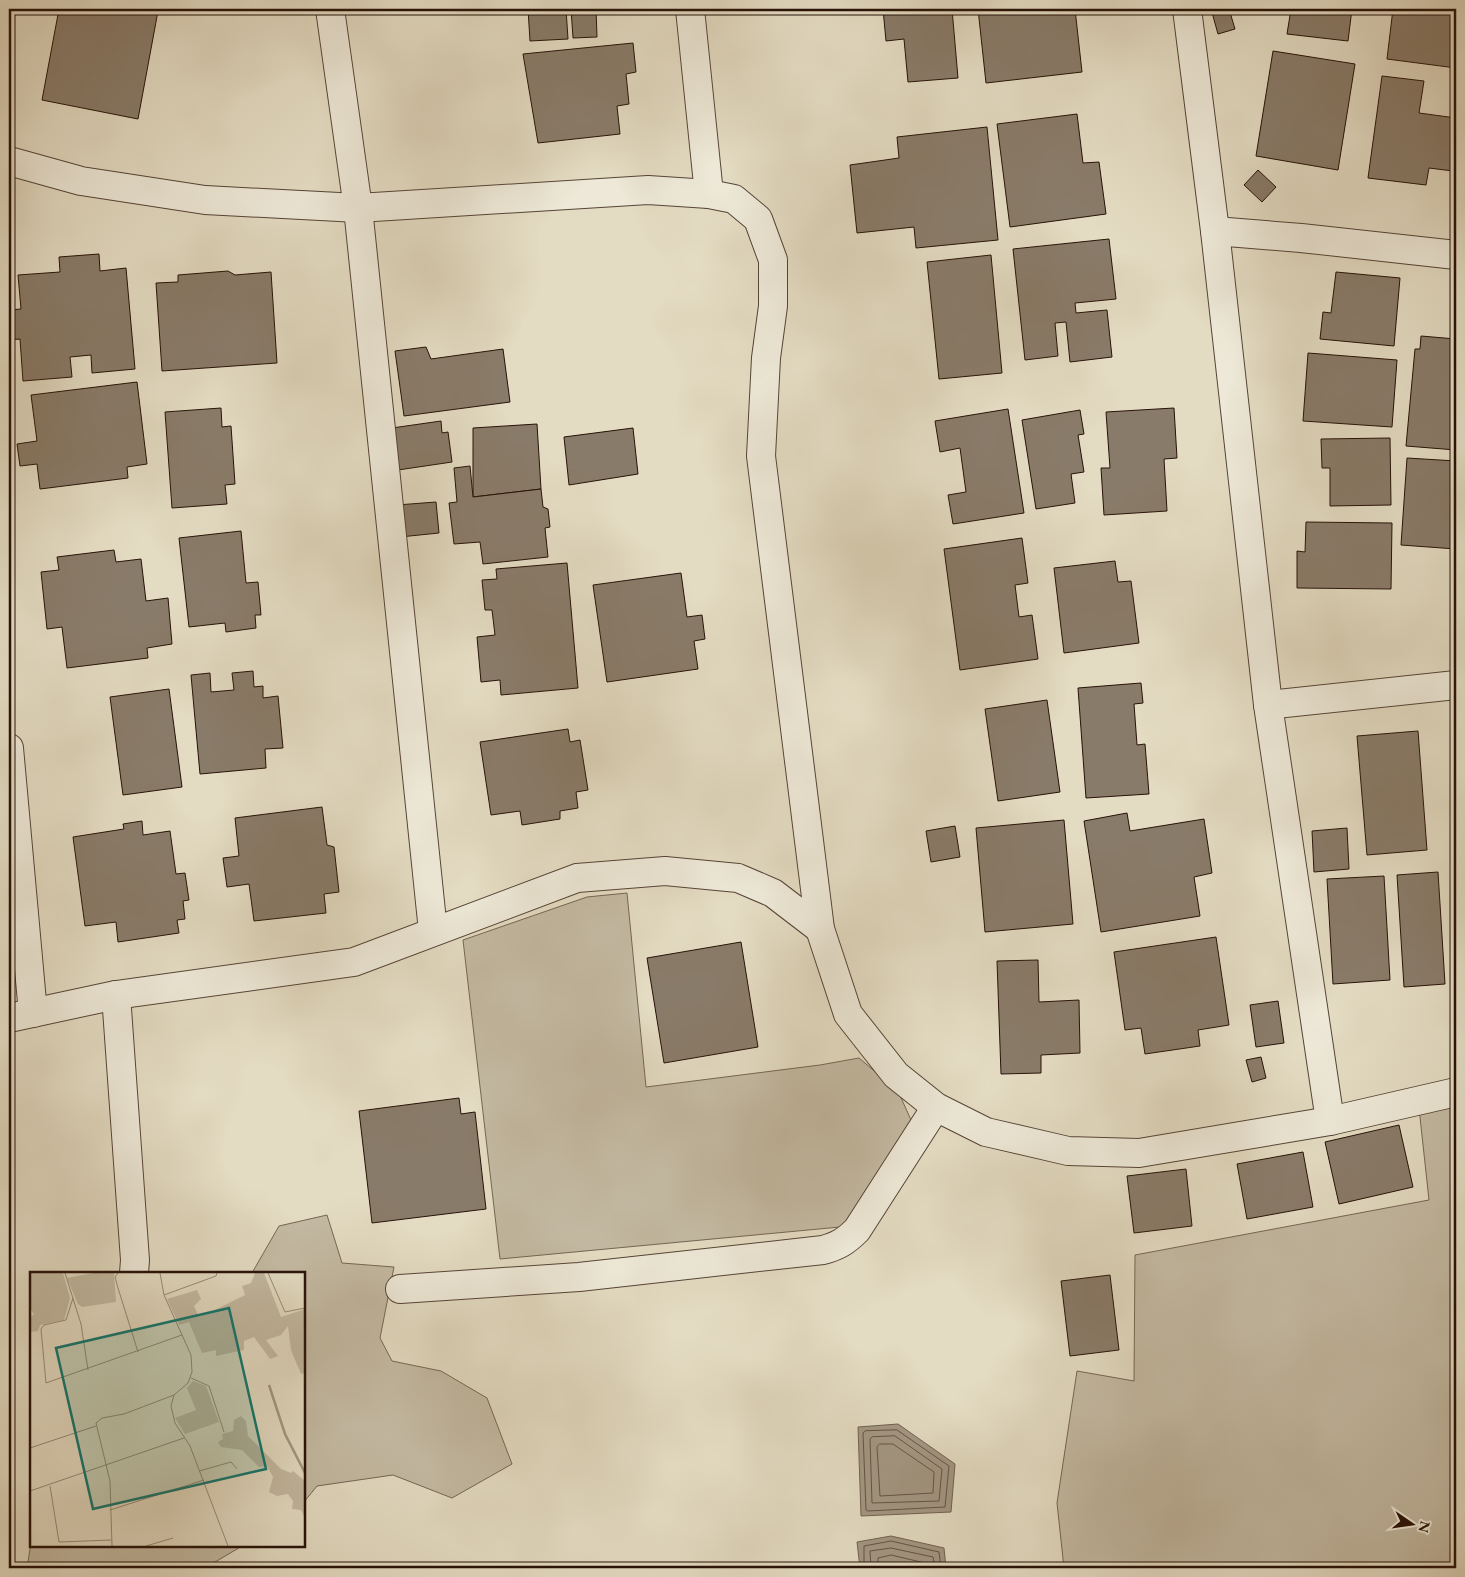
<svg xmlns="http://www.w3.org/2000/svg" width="1465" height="1577" viewBox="0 0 1465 1577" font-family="'EB Garamond',serif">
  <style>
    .green { fill: #c3b9a2; stroke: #756655 }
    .water { fill: #a39783; stroke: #716252 }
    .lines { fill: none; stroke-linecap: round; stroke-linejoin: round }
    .shore { stroke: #655446; stroke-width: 1 }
    .building { fill: #897b69; stroke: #271208 }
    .street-casing { stroke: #564436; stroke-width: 30 }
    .street { stroke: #ede8d7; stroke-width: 28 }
    .inset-river { fill: none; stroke: #a39783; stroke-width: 2.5 }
    .inset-road { fill: none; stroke: #988b78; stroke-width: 1 }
    .view { fill: #0f766e; fill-opacity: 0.15; stroke: #0f766e; stroke-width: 2.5 }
    .inset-edge { fill: none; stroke: #271208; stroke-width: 2.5 }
  </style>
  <rect width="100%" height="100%" fill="#e3dbc2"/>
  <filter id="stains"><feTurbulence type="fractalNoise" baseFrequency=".004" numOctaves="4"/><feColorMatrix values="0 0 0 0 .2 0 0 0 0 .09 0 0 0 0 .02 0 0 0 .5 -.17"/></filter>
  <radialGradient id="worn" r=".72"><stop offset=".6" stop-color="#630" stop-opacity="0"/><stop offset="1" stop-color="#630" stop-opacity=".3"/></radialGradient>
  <g class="green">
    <path d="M627,893L646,1087L820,1065L859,1058L898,1091L911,1120L869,1199L840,1227L500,1259L463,940L587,897Z"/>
    <path d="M1456,1101V1568H1064L1057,1503L1077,1371L1134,1381L1135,1255L1429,1200L1419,1108Z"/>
    <path d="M327,1215L342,1263L394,1267L380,1338L392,1361L441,1371L487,1398L512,1464L452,1498L393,1475L317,1486L304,1502V1273H252L279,1226Z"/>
    <path d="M31,1543V1546H242L205,1568H27Z"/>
  </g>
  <g class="water">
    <path d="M898,1424L955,1464L951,1512L861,1516L858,1427Z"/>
    <path d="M891,1536L944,1548L946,1568H860L857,1542Z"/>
  </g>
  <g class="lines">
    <g class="shore">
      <path d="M897,1430L949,1466L945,1507L868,1511L866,1510L863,1433L865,1431Z"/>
      <path d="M895,1436L942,1469L939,1501L872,1503L870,1439L872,1437Z"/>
      <path d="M880,1444H893L934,1472L933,1493L880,1496L877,1447Z"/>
      <path d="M864,1568V1546L891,1541L939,1552L941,1568"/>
      <path d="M871,1568L870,1551L891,1548L933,1557L935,1568"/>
      <path d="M878,1568V1558L891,1555L925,1563L927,1568"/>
    </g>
  </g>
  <g class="building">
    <path d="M59,9H147L158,11L138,119L42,100Z"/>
    <path d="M528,9H566L568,39L530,41Z"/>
    <path d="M571,9H596L597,37L573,38Z"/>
    <path d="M883,9H952L958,78L908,82L904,39L886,41Z"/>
    <path d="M978,9H1075L1082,72L986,83Z"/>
    <path d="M1211,9H1229L1235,29L1218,34Z"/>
    <path d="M1291,9H1352L1348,41L1287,34Z"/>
    <path d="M1393,9H1456V68L1387,59Z"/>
    <path d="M633,43L636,72L626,74L629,104L617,106L620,134L538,143L523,54Z"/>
    <path d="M1273,51L1355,64L1338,170L1256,156Z"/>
    <path d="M1382,76L1424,81L1419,113L1456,118V149L1453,171L1429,168L1426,185L1368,178Z"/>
    <path d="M1077,114L1083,163L1099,162L1106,214L1010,227L997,124Z"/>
    <path d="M987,127L998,240L916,248L914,227L857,233L850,165L899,158L897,137Z"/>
    <path d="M1258,170L1276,187L1262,202L1244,185Z"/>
    <path d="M1109,239L1116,299L1075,303L1076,313L1107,310L1112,357L1070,362L1066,322L1055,323L1058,356L1025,360L1013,249Z"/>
    <path d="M99,254L100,271L126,268L135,369L92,373L91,355L70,357L72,377L23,381L20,339L9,340V310L21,309L18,275L60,272L59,257Z"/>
    <path d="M991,255L1002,373L939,379L927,262Z"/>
    <path d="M228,271L235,275L271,272L277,363L162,371L156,283L178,282V275Z"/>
    <path d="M1336,272L1400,278L1394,346L1320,339L1323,312L1331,313Z"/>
    <path d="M1421,336L1456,339V450L1406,446L1415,349H1420Z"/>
    <path d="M426,347L431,359L503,349L510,402L404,416L395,351Z"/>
    <path d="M1308,353L1397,360L1392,427L1303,421Z"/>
    <path d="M137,382L147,464L127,467L128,478L40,489L37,464L20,466L17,444L37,441L31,395Z"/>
    <path d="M221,408L222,427L231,426L235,484L225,485L227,504L172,508L165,412Z"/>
    <path d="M1174,408L1177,458L1164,459L1167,511L1104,515L1101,468H1110L1106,412Z"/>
    <path d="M1008,409L1024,513L953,524L948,495L966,492L960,448L940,452L935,421Z"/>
    <path d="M1080,410L1084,434L1078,435L1084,472L1071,474L1075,503L1036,509L1022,420Z"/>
    <path d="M441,421L442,433L448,432L452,462L398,470L392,428Z"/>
    <path d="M537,424L541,489L473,497V428Z"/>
    <path d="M633,428L638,474L569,485L564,437Z"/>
    <path d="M1390,438L1391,505L1330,506V468H1322L1321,439Z"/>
    <path d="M1407,458L1456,461V549L1401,545Z"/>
    <path d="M470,466L473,497L541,489L543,507L548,509L550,527L545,528L548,557L483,564L480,542L454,544L449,503L457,502L454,468Z"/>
    <path d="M436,502L439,533L400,537L397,505Z"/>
    <path d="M1306,522L1392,523L1391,589L1297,588V551L1305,552Z"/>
    <path d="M241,531L246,583L258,582L261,615H255L256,628L226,632L225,623L189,627L179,538Z"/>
    <path d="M1022,538L1028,583L1015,585L1019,617L1032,615L1038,659L960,670L944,549Z"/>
    <path d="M114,550L116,562L141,559L146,601L168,598L172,644L147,648L148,658L67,668L62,627L47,629L41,572L59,570L57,557Z"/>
    <path d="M1115,561L1118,582L1131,581L1139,643L1064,653L1054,568Z"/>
    <path d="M567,563L578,688L501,695L500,680L481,682L477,637L495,635L492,610H485L482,580L497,579L496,569Z"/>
    <path d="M681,573L687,617L702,615L705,639L694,641L698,669L607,682L593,585Z"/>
    <path d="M253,671L254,687L263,686V698L278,696L283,748L265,749L266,768L200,774L191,675L210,673L211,692L234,690L232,673Z"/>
    <path d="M1141,683L1143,703L1134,704L1137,745L1145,744L1149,794L1086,798L1078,688Z"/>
    <path d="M169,689L182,787L123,795L110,697Z"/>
    <path d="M1047,700L1060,792L998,801L985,709Z"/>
    <path d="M568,729L570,742L580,740L588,790L576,792L578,808L560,811V819L522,825L520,811L491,815L480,742Z"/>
    <path d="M1418,731L1427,850L1367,855L1357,736Z"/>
    <path d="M322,807L327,845L334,847L339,892L324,894L326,913L254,921L249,884L227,887L223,858L239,856L235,818Z"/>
    <path d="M1127,813L1130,831L1204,819L1212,873L1194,877L1200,916L1101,932L1084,821Z"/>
    <path d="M1064,820L1073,924L985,932L976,828Z"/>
    <path d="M142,821L143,835L170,831L176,874L185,873L189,900L183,901L185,919L177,920L179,933L118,942L116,922L85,926L73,837L124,829L123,824Z"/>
    <path d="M955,826L960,857L931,862L926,831Z"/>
    <path d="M1347,828L1349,869L1314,872L1312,831Z"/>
    <path d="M1438,872L1445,984L1404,987L1397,875Z"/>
    <path d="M1384,876L1390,980L1333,984L1327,879Z"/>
    <path d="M1216,937L1229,1025L1198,1030L1200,1046L1145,1054L1141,1028L1125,1030L1114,952Z"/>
    <path d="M741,942L758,1047L664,1063L647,958Z"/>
    <path d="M1038,960L1039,1002L1079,1000L1080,1053L1041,1055V1073L1001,1074L997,961Z"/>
    <path d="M1278,1001L1284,1043L1256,1047L1250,1005Z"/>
    <path d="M1261,1057L1266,1078L1252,1082L1246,1060Z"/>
    <path d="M459,1098L461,1114L475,1112L486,1209L372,1223L359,1111Z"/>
    <path d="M1399,1125L1413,1187L1339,1204L1325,1142Z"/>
    <path d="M1303,1152L1313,1207L1247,1219L1237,1164Z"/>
    <path d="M1186,1169L1192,1226L1134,1233L1127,1176Z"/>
    <path d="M1110,1275L1119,1350L1070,1356L1061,1281Z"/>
  </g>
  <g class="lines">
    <g class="street-casing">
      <g id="street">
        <path d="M330,9L358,208L433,931"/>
        <path d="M690,9L709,194"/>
        <path d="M1187,9L1215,231L1268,705L1330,1121"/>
        <path d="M9,161L81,181L205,200L358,208L648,190L709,194L734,199L758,219L773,260V306L766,358L761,456L820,929L848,1014L896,1075L936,1107L986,1132L1068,1151L1139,1153L1330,1121L1456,1092"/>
        <path d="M1215,231L1301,238L1456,255"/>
        <path d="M1268,705L1456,685"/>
        <path d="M9,748L33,1013"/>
        <path d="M116,995L135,1260L134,1273"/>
        <path d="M9,1018L116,995L354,962L577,878L665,871L738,878L773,893L820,929"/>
        <path d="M400,1289L579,1277L823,1250C838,1246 846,1241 857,1230L936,1107"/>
      </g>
    </g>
    <use href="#street" class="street"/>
  </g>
  <g transform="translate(30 1272)">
    <rect width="275" height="275" fill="#e3dbc2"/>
    <path d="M0,1H33L40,26L34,48L10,53L8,59L0,60V46L4,42L0,37ZM63,1H84L86,30L52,35L48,32L37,6ZM225,1H234L251,45L275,37V101L271,102L261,78L258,54L251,63L236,68L248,84L240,87L224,65L214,69V78L186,84V78L172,81L159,50L149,53L137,27L167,18L171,27L164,34L168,43L183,39L215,23L212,14L221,11ZM163,109L176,114L189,150L155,162L145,146L166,138L157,116ZM211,144L216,149L218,164L251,197L261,201L263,199L275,209V246L271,238L262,237L263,229L258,222L247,224L239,220L243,205L237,194L229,195L212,178L191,175L188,170L193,167L192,162L203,159L204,148Z" fill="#c3b9a2"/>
    <path class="inset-river" d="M239,113L255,162L275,201"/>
    <path class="inset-road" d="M35,1L51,52L58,98M88,1L85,5L88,16L108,80M238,1L255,40L275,36M134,23L186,4L187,1M43,26L36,48L14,53L11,57L16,111L152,63M161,106L179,114L194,160M144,123L141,134L145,151L160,174L198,274M0,176L66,154M169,199L201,190L207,197M20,214L29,270L81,268M0,219L154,166M80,238L174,208M82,274L80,209L66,151L72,146L94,142L144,123L158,111L162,100L161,83L134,23L130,1M116,274L143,266"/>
    <path class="view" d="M199,36L236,197L63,237L26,76Z"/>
    <rect width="275" height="275" class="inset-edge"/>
  </g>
  <rect width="1465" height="1577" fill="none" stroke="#e3dbc2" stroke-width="30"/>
  <rect x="10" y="10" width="1445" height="1557" fill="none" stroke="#271208" stroke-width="2.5"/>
  <rect x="15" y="15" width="1435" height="1547" fill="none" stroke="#271208"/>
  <g transform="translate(1412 1524) rotate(103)" stroke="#ede8d7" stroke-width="4" paint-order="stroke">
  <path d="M0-4L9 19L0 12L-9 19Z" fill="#271208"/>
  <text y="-8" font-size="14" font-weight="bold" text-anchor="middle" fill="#271208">N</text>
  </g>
  <rect width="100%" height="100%" filter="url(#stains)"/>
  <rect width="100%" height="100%" fill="url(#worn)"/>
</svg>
